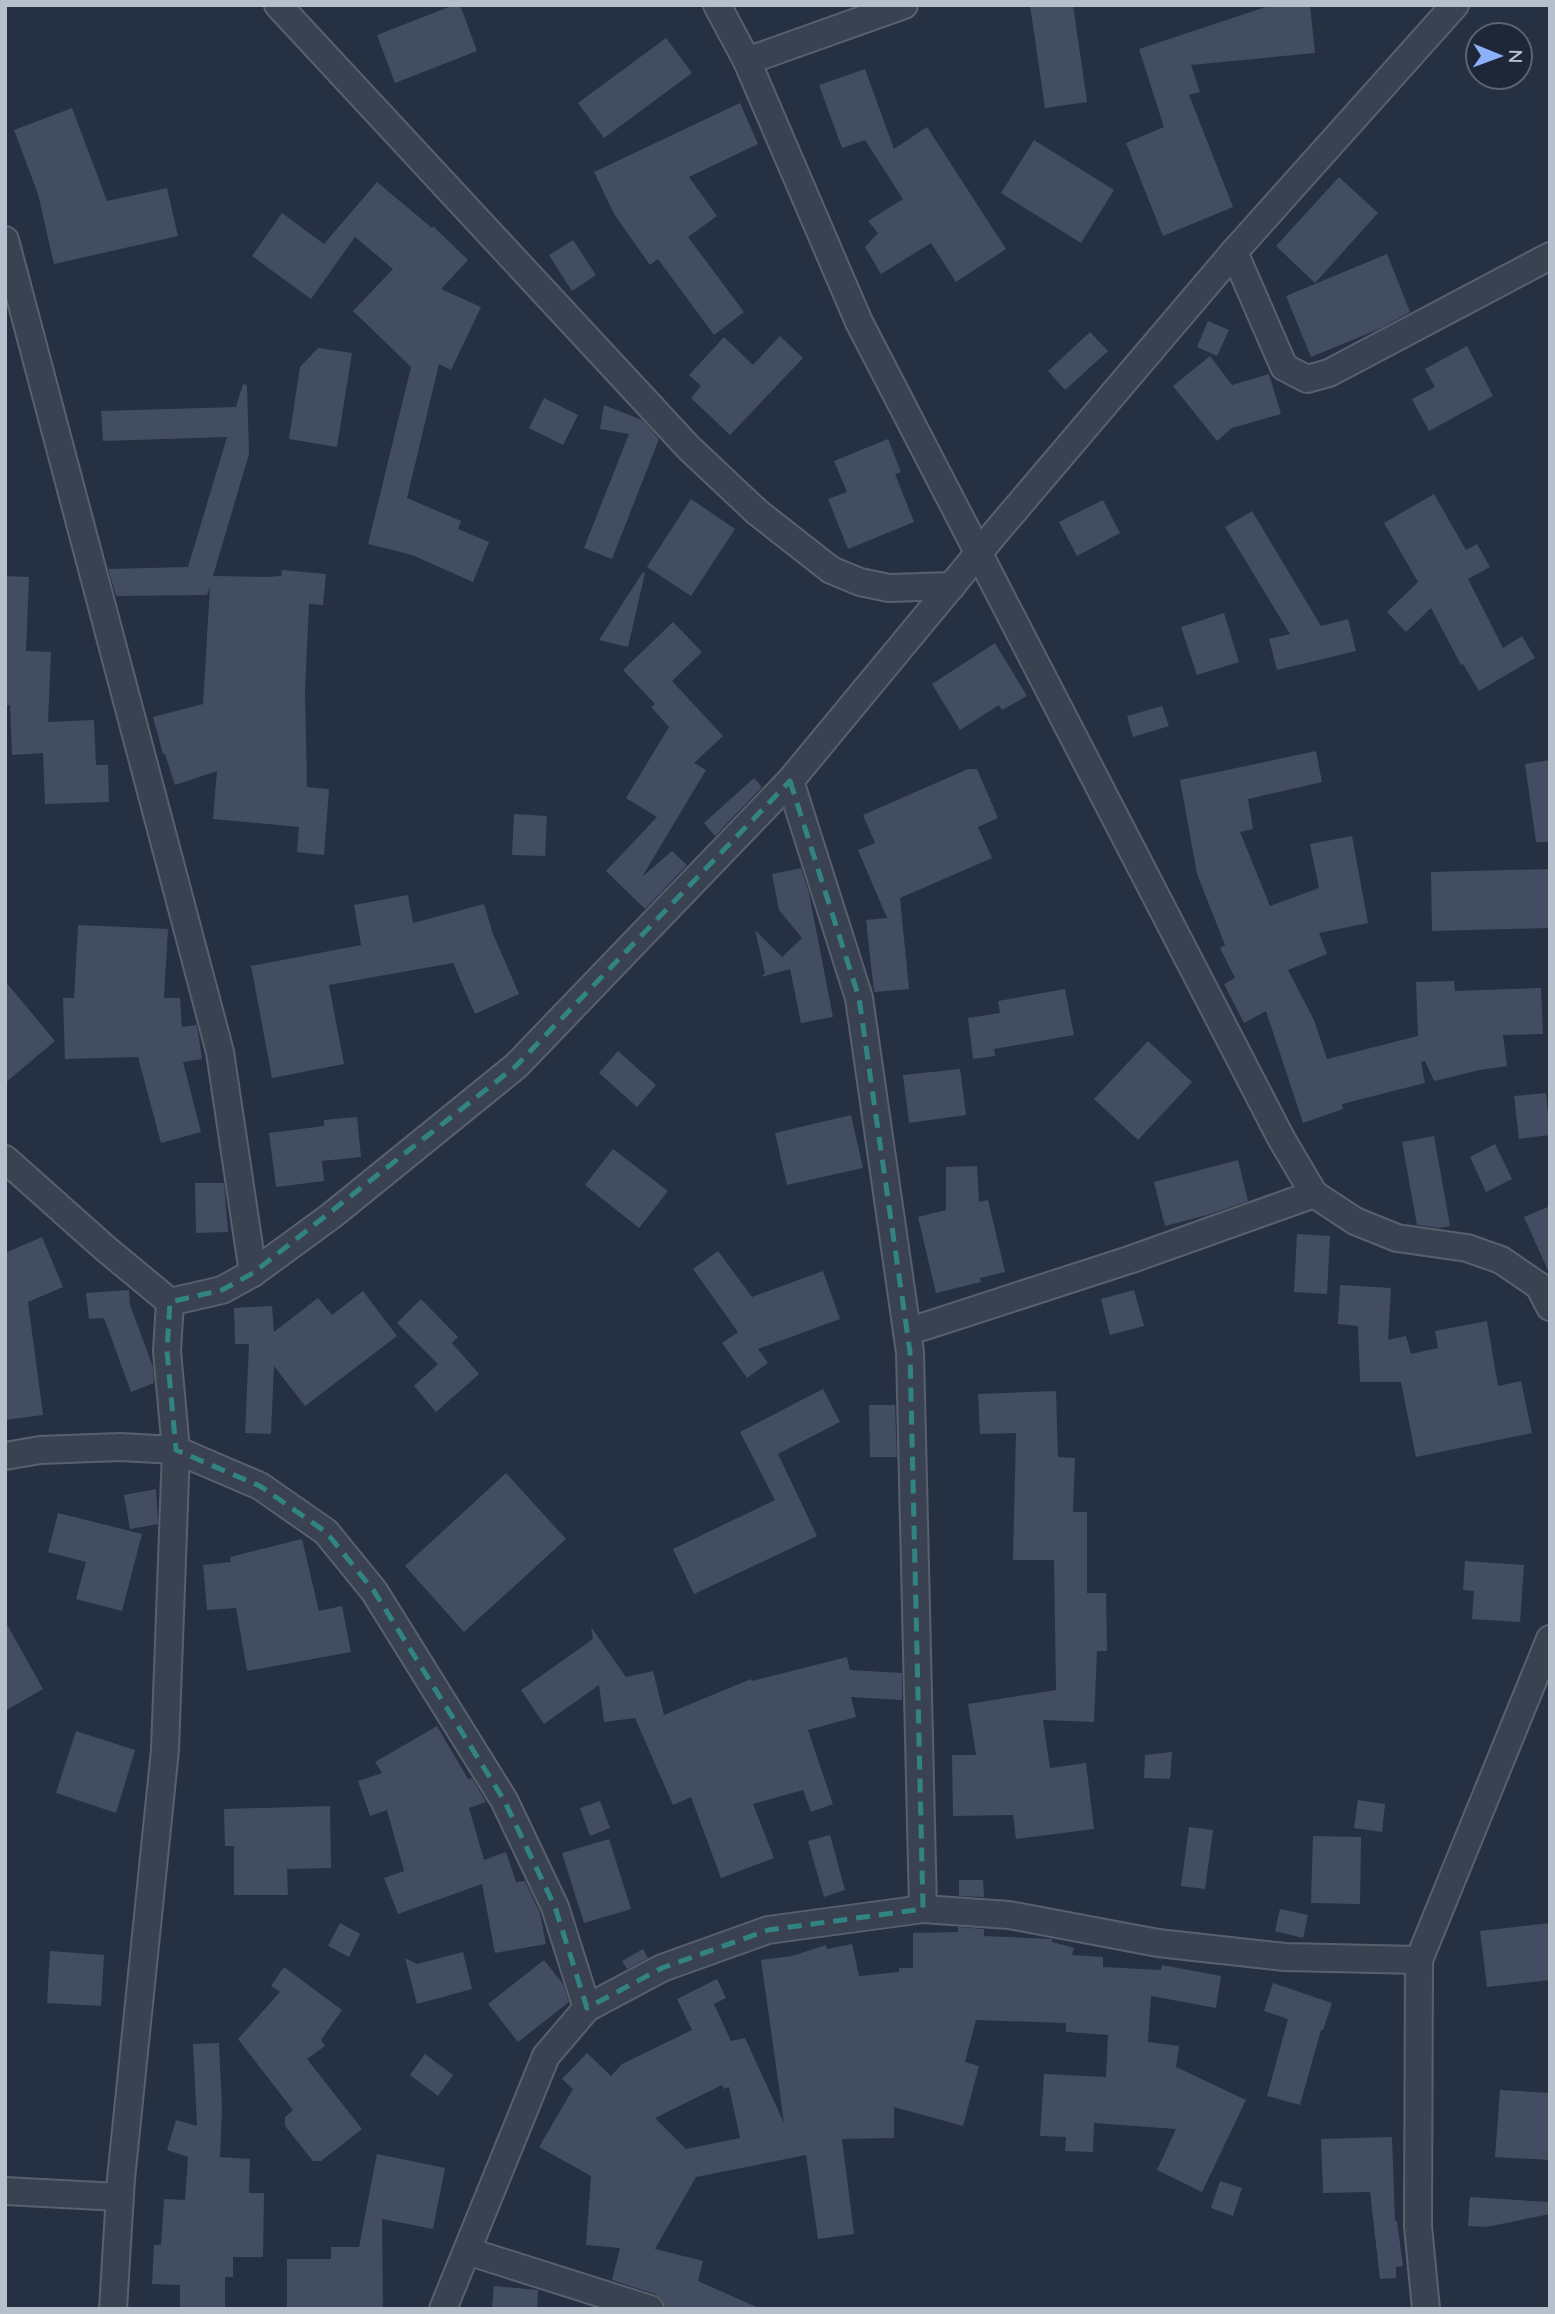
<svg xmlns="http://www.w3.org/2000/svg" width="1555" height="2314" viewBox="0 0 1555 2314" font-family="Quicksand,sans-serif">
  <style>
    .building { fill: #424d62; fill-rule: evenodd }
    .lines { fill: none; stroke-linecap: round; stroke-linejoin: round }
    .street-casing { stroke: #58606f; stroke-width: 30 }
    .street { stroke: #3a4252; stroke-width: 26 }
    .marked { fill: none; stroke: #318481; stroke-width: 5; stroke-dasharray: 14 9; stroke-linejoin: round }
  </style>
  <rect width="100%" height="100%" fill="#253042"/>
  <g class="building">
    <path d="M454,5H460L477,51L395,83L377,35Z"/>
    <path d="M1030,5H1073L1087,102L1045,108Z"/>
    <path d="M1272,5H1310L1315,53L1191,65L1200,92L1189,95L1233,207L1163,236L1126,143L1164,127L1139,49Z"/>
    <path d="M666,38L692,73L604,138L578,103Z"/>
    <path d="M865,69L894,149L927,127L1006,249L956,282L931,243L881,274L865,247L878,233L868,221L903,199L865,140L842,148L819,85Z"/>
    <path d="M740,103L758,144L689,177L717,216L688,237L744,312L714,335L658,259L650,265L614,214L594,172Z"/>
    <path d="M72,108L107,201L167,188L178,236L54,264L38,194L14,130Z"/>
    <path d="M1034,140L1114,190L1081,243L1001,193Z"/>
    <path d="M1339,177L1378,213L1315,283L1276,246Z"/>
    <path d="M377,182L432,228L433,226L468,260L441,289L481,307L451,370L439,364L407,498L461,521L458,529L489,542L473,582L412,555L368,544L411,367L353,311L393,269L355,237L311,299L252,256L282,213L324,244Z"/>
    <path d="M573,240L596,275L572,291L549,255Z"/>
    <path d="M1387,254L1410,312L1379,329L1311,357L1286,296Z"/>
    <path d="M1208,321L1229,330L1217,356L1197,347Z"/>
    <path d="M1090,332L1108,351L1065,390L1048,371Z"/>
    <path d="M780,336L803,358L730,435L691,398L701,386L689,375L724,337L753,365Z"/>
    <path d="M1467,346L1493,396L1429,431L1412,399L1435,387L1425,369Z"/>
    <path d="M318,348L352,353L337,447L289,439L300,367Z"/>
    <path d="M1210,356L1232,385L1269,374L1281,414L1232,428L1217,441L1173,386Z"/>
    <path d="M243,384L247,385L249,454L213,576L267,577L281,576L282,570L326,574L323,605L309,604L305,692L307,787L329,789L324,855L297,852L299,827L213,819L217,771L175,785L165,754H163L153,717L203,704L210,587L207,595L116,596L109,572V569L188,567L227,437L103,441L101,411L236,407Z"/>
    <path d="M544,398L578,415L563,445L529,428Z"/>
    <path d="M604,405L642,420L659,439L612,559L584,548L629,434L600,429Z"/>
    <path d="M888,439L901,472L895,474L914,522L848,549L828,499L847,492L834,461Z"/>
    <path d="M1434,494L1466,550L1477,544L1490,567L1468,579L1503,648L1522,636L1535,658L1479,691L1463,664L1461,665L1431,608L1406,632L1387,612L1418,582L1384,523Z"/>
    <path d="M691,499L735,529L691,596L647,567Z"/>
    <path d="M1103,500L1120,533L1077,556L1059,522Z"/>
    <path d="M1252,511L1321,626L1348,619L1356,651L1277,670L1269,639L1290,634L1225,527Z"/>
    <path d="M643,572L645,573L628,647L599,640Z"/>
    <path d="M5,576L29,577L26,651L51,652L48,722L94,720L96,765H108L109,802L45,804L43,753L12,755L10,705H5Z"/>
    <path d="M1224,613L1239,662L1197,675L1181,627Z"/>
    <path d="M673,622L702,652L672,681L723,736L694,763L706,770L642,877L672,851L687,865L645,909L606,871L657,817L626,798L669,727L651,707L655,704L623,670Z"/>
    <path d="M995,643L1027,696L1002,710L999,705L960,730L932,684Z"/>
    <path d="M1162,706L1169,726L1133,737L1127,716Z"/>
    <path d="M1316,751L1322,782L1248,799L1253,829L1240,832L1270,906L1319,888L1310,844L1352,836L1368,923L1319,933L1327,954L1288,970L1314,1020L1327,1059L1418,1036L1416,982L1454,981L1455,991L1541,988L1543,1034L1503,1035L1507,1066L1480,1070L1434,1081L1425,1061L1421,1062L1425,1083L1342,1104L1343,1109L1303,1123L1266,1011L1244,1023L1224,984L1235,978L1220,948L1225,945L1197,874L1180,780Z"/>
    <path d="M1550,760V842H1536L1525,764Z"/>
    <path d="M968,769H977L998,818L978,827L992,858L900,898L909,989L874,992L866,920L887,918L858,850L875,843L863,815Z"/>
    <path d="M754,778L762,787L715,836L704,823Z"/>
    <path d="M514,814L547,816L545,856L512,855Z"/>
    <path d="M801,868L809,893L833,1017L801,1023L790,969L761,977L765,973L755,930L782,957L802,938L779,910L772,874Z"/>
    <path d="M1550,869V928L1432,931L1431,872Z"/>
    <path d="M408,895L413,923L484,904L493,934L519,994L475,1014L453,963L329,985L344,1064L272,1078L251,966L361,945L354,905Z"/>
    <path d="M78,925L168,929L164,998H180L182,1027L197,1025L202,1059L183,1062L201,1132L161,1143L138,1057L65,1059L63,998H74Z"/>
    <path d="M5,981L55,1041L5,1083Z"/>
    <path d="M1065,989L1074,1035L994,1049L995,1056L973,1059L968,1018L1000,1013L998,1001Z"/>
    <path d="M1148,1041L1192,1082L1138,1140L1094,1099Z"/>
    <path d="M618,1051L656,1085L637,1107L599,1073Z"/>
    <path d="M960,1069L966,1115L909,1123L903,1075Z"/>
    <path d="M1546,1093L1550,1135L1519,1139L1514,1096Z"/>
    <path d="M851,1115L863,1168L787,1185L775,1133Z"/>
    <path d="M357,1117L361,1157L322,1161L324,1181L276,1187L269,1133L324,1126V1120Z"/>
    <path d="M1434,1136L1450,1226L1439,1228L1417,1225L1402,1142Z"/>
    <path d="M1495,1144L1512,1179L1486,1192L1470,1157Z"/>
    <path d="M613,1149L668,1191L639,1228L585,1185Z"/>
    <path d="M1238,1160L1248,1201L1211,1214L1165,1226L1154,1182Z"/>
    <path d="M977,1166L979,1202L988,1200L1005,1272L980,1278L981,1282L936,1293L918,1217L946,1210V1167Z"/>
    <path d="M195,1183H224L228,1232L196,1233Z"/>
    <path d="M1550,1206V1275L1524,1217Z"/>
    <path d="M1297,1234L1330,1236L1327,1294L1294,1292Z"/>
    <path d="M42,1237L63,1287L28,1302L43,1415L5,1420V1253Z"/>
    <path d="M718,1251L752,1297L823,1271L840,1319L758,1349L768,1363L747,1378L722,1343L738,1332L693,1269Z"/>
    <path d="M1340,1285L1391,1288L1388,1340L1406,1336L1411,1354L1438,1348L1435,1331L1487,1321L1498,1386L1521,1381L1532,1433L1416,1457L1401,1382H1360L1358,1326L1338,1324Z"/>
    <path d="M129,1290L130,1305L153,1367L154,1383L131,1392L104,1318L89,1319L86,1293Z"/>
    <path d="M1134,1290L1144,1326L1110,1335L1101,1299Z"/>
    <path d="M363,1291L397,1336L305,1406L274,1366L271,1434L245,1433L249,1344H235L234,1308L272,1306L274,1332L318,1298L332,1315Z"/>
    <path d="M421,1299L458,1337L452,1343L479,1374L436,1412L414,1386L438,1364L397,1323Z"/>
    <path d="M823,1389L840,1422L778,1454L817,1536L694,1594L673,1549L775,1500L740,1432Z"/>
    <path d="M1056,1391L1058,1457L1075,1458L1073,1512H1087V1593H1106L1107,1651H1097L1094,1722L1043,1720L1050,1768L1086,1763L1094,1829L1016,1839L1013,1815L953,1816L952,1755H976L968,1704L1056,1690L1054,1560H1013L1016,1433L980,1434L978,1394Z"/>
    <path d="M869,1405H895L897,1457H870Z"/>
    <path d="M506,1473L566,1539L464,1632L405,1566Z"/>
    <path d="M156,1489L158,1524L130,1529L124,1495Z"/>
    <path d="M58,1513L142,1534L122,1611L76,1599L86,1562L48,1552Z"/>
    <path d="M302,1539L319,1611L342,1606L351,1652L247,1671L236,1608L207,1610L203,1565L231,1562L230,1557Z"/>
    <path d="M1465,1561L1524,1565L1520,1622L1472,1619L1474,1591L1463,1590Z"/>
    <path d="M5,1621L43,1689L5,1711Z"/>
    <path d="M591,1627L626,1677L653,1671L664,1715L751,1679L752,1681L847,1657L850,1670L902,1673V1700L851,1697L856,1717L808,1730L833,1804L811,1812L803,1790L753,1804L774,1858L721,1878L691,1797L673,1805L635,1718L604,1722L599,1685L544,1724L521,1690L593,1639Z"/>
    <path d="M437,1726L468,1779L472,1778L486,1802L469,1808L484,1860L506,1852L516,1882L525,1881L540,1913L546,1944L495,1953L482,1884L398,1914L384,1878L404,1871L387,1810L370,1816L358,1781L382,1773L375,1762Z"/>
    <path d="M76,1731L135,1750L116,1813L56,1793Z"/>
    <path d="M1172,1752L1170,1779L1144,1778L1145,1755Z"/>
    <path d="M1358,1800L1385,1804L1382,1832L1354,1828Z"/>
    <path d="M600,1801L610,1828L590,1836L580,1808Z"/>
    <path d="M330,1806L331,1868L287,1869L288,1895H234V1846H225L224,1809Z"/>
    <path d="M1189,1827L1213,1830L1205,1889L1181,1886Z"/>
    <path d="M830,1835L845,1890L824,1897L808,1841Z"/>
    <path d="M1313,1836L1361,1837L1360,1904L1311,1903Z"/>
    <path d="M609,1839L631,1909L584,1923L562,1853Z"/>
    <path d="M959,1880H983L984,1897L959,1896Z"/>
    <path d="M1280,1909L1308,1915L1303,1938L1275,1931Z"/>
    <path d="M340,1923L360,1934L349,1957L328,1946Z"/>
    <path d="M1550,1923V1980L1487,1987L1480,1931Z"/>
    <path d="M958,1927L984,1929V1936L1052,1939V1942L1074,1948L1072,1955L1103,1957V1967L1161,1970L1162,1965L1221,1976L1216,2008L1151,1996L1148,2042L1179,2046L1176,2067L1246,2100L1202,2192L1157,2170L1176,2129L1094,2123L1093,2152L1065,2151L1066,2137L1040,2136L1044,2074L1106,2077L1108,2035L1066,2032V2023L976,2020L965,2062L979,2066L963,2126L894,2107V2138L842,2139L854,2234L818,2239L806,2155L696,2177L655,2249L703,2261L698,2281L761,2309H672L665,2307L662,2299L655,2294L612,2280L620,2248L586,2245L591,2176L539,2147L573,2089L562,2079L587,2053L611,2076L622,2064L692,2030L677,1999L717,1979L726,1998L714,2004L731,2041L745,2038L784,2123L761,1960L792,1956L826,1945L827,1949L852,1944L859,1976L899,1972V1968H913V1933L958,1932ZM722,2085L724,2089L729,2087L740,2138L686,2149L655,2118Z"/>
    <path d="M643,1949L648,1958L627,1969L622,1961Z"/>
    <path d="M50,1951L104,1955L101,2006L47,2003Z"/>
    <path d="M463,1952L472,1989L417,2004L405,1958L417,1964Z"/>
    <path d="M544,1960L563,1984L569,2002L518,2042L488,2004Z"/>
    <path d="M284,1967L342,2010L321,2040L325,2046L307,2059L362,2129L321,2161H313L285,2126V2117L293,2110L238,2039L280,1992L271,1986Z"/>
    <path d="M1273,1983L1332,2003L1323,2030H1321L1300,2105L1267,2096L1288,2019L1264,2011Z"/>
    <path d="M219,2043L222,2109L220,2157L250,2159L249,2193H264L263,2257H233V2277H225V2309H180V2285L152,2284L154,2245H161L164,2199L185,2200L188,2157L167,2150L176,2120L197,2126L193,2044Z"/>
    <path d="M425,2054L453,2075L438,2096L410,2075Z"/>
    <path d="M1500,2090L1550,2093V2160L1495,2157Z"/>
    <path d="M1392,2137L1395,2221H1397L1403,2266L1396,2267V2278L1380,2279L1370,2192L1323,2193L1321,2139Z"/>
    <path d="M377,2154L445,2168L433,2229L382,2219L383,2309H287V2259H331V2247H359Z"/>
    <path d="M1220,2181L1242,2188L1233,2216L1211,2208Z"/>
    <path d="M1470,2197L1550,2202V2214L1486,2227L1468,2226Z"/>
    <path d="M494,2286L538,2290L537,2309H492Z"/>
  </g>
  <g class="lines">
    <g class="street-casing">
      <g id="street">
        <path d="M278,5L689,448L757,512L831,570L860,582L889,588L952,586"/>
        <path d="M717,5L747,61L859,322L1281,1138L1314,1194L1355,1221L1397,1238L1467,1248L1501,1260L1539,1286L1550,1307"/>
        <path d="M747,61L904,5"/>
        <path d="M5,240L220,1052L253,1273"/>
        <path d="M1234,252L1284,367L1307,379L1329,373L1550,256"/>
        <path d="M790,781L859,998L910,1352L923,1909"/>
        <path d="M5,1159L106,1249L170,1302L167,1351L176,1450L165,1750L121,2179L113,2309"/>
        <path d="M170,1302L222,1290L253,1273L331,1216L516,1066L790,781L996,532L1234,252L1455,5"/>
        <path d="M907,1332L1132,1259L1314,1194"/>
        <path d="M5,1456L40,1450L120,1447L176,1450L260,1486L326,1532L374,1591L504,1800L555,1907L587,2008"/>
        <path d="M5,2191L119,2197"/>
        <path d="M467,2251L650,2309"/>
        <path d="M443,2309L546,2056L587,2008L662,1968L768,1930L923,1909L1009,1915L1158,1943L1285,1957L1419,1960"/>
        <path d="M1426,2309L1418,2226L1419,1960L1550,1639"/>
      </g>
    </g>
    <use href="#street" class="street"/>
  </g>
  <path class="marked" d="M790,781L859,998L910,1352L923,1909L768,1930L662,1968L587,2008L555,1907L504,1800L374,1591L326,1532L260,1486L176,1450L167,1351L170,1302L222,1290L253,1273L516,1066Z"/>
  <rect width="1555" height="2314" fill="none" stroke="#b7becc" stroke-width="14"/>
  <g transform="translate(1499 56) rotate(91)"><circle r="33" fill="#1e2737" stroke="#5b6373" stroke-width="2"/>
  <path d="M0-5L12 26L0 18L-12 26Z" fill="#8db0fb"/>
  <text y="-10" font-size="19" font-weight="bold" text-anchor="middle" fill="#b7becc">N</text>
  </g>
</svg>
